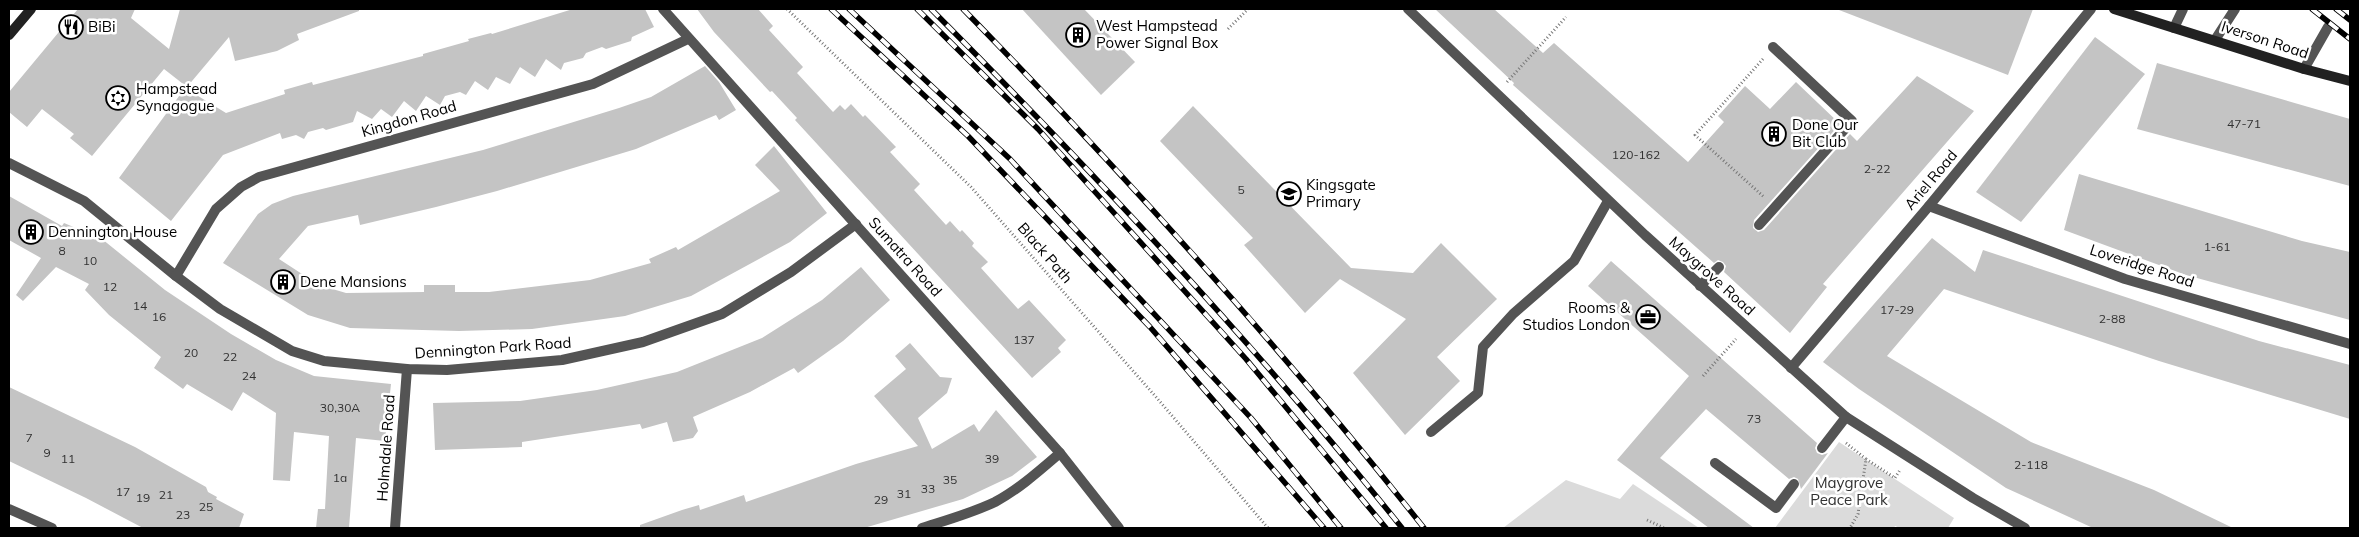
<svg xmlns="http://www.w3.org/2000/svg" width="2359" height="537" viewBox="0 0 2359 537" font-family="Mulish,sans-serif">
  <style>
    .green { fill: #dbdbdb }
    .building { fill: #c4c4c4 }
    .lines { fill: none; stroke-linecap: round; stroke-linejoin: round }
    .path { stroke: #767676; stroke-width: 3; stroke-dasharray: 1 2.5; stroke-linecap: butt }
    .service { stroke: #545454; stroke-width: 10 }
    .minor { stroke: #545454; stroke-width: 10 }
    .tertiary { stroke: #545454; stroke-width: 10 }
    .secondary { stroke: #212121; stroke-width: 10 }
    .rail-casing { stroke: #000; stroke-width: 5.5 }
    .rail { stroke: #fff; stroke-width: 4; stroke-dasharray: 11; stroke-linecap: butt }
    .labels { text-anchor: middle; stroke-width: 5; stroke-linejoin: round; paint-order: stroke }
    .number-label { font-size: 12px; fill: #313131 }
    .poi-label { font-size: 15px; fill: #000; stroke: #fff; text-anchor: start }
    .street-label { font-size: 15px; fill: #000; stroke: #fff }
    .park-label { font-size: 15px; fill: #323232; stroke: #fff }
  </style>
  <rect width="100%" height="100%" fill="#fff"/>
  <g class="green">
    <path d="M1839,442L1954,518L1948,528H1900L1895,526L1894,528H1775Z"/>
    <path d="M1566,480L1620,499L1633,484L1699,528H1503Z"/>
  </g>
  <g class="building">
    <path d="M78,9H135L131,18L169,49L180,9H359V11L297,34L299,40L277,51L235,61L229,37L187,87L164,69L92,156L70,138L74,134L42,109L27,127L9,112V92Z"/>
    <path d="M573,9H645L654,27L632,37L631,41L606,49L602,47L586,53L583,58L564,63L561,70L546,59L535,77L520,67L510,84L496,77L488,90L475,81L466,95L460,92L445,96L440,105L426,96L416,111L404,101L392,117L381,109L372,119L357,111L353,122L326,130L323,128L308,132L304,139L296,135L282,139L280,133L223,155L171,221L119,178L185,88L226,113L285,94L284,90L312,82L313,85L423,56V54L469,41L468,39L491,33L492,34Z"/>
    <path d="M697,9H758L773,26L769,30L803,67L797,73L833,112L840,105L845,110L851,104L863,117L865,115L896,147L890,152L920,184L914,190L946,225L950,221L960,232L962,230L974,243L972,246L988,262L981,268L1018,309L1029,300L1066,340L1058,348L1061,352L1032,378L795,120L797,118L772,91L770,92L714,32Z"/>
    <path d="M1022,9H1084L1135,62L1101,95Z"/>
    <path d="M1435,9H1494L1543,53L1554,43L1688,162L1724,122L1718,116L1745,86L1770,109L1796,82L1840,124L1754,220L1753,228L1758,232L1764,230L1850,134L1857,141L1917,76L1974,111L1823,284L1827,287L1790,333L1724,272L1726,266L1723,262L1718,260L1714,263L1513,85L1514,83Z"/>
    <path d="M1840,9H2033L2008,75L1839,10Z"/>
    <path d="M2095,37L2145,74L2021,222L1976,192Z"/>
    <path d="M2157,63L2350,119V186L2137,129Z"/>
    <path d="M705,66L719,82L736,110L719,120L716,115L636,149L497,191L436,207L360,225L358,215L308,226L279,259L319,285L346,293L424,292V285H455V292H489L590,280L651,263L649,259L676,247L678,250L780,191L755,165L774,146L827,213L790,242L691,296L625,316L532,329L459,331L350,328L308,315L223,263L258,214L272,204L293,196L483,150L619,108L651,97Z"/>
    <path d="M1193,106L1351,268L1413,273L1441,243L1497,299L1437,357L1460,381L1405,435L1353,373L1406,319L1340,279L1305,313L1244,245L1253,238L1160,141Z"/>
    <path d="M2079,174L2302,241L2350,252V320L2186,275L2064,230Z"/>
    <path d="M9,196L62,226L64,223L102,239L165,290L231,334L276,360L314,376L391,384L385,441L356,438L349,528H316L318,509H325L329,436L294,432L290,481L273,480L276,413L243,392L232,411L187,384L183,389L154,368L161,357L109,315L85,290L89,284L56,267L23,301L16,295L41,258L9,240Z"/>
    <path d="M1932,238L1975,272L1983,250L2259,341L2350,365V419L2159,361L1944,289L1887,356L2031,442L2154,490L2233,528H2093L2006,488L1859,389L1823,362Z"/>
    <path d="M1611,261L1817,443L1815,448L1817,453L1822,455L1828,453L1801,489L1798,479L1794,477L1789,479L1706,409L1660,458L1754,528H1709L1617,460L1689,376L1588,286Z"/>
    <path d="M861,267L890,300L843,341L798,373L794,368L750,392L693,417L698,431L693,438L673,442L667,422L642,429L640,424L522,442V447L435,450L433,403L520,401L597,390L677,372L762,338L822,300Z"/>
    <path d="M910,343L940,377L952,378L947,393L918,418L932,449L974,424L979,432L996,410L1037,457L1012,476L963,499L864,528H640V525L682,510L699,505L700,510L744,495L746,502L856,464L918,446L874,396L906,369L895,356Z"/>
    <path d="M9,387L135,447L206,487L208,492L217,497L216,499L244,514L239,528H143L86,498L9,461Z"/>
  </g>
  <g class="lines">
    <g class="path">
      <path d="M787,9L971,187L1156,397L1268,528"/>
      <path d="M1228,29L1248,9"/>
      <path d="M1763,59L1695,135L1764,197"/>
      <path d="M1507,82L1566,17"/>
      <path d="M1703,376L1736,339"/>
      <path d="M1846,443L1866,459L1858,514L1850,528"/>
      <path d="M1866,459L1895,478L1900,470"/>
      <path d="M1647,520L1664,528"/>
    </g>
    <g class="service">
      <path d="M2174,28L2183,9"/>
      <path d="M2215,40L2235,9"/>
      <path d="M2304,69L2328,27"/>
      <path d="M1759,225L1852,121L1773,47"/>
      <path d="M1700,286L1719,267"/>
      <path d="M1431,432L1478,393L1483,347L1513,314L1574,261L1608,201"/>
      <path d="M1822,448L1846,417"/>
      <path d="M1715,463L1776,508L1794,484"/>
    </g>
    <g class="minor">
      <path d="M663,9L1060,453L1119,528"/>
      <path d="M9,163L84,201L176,276L220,309L292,351L324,361L407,369L447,370L562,360L643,342L722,314L791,272L856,224"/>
      <path d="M1929,206L2125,279L2350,344"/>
      <path d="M176,276L216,209L241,187L259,177L593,84L688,39"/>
      <path d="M1791,368L1929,206L2091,9"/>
      <path d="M9,509L52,528"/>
      <path d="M395,528L407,369"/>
      <path d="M922,528C947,520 972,513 995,502C1019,489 1039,471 1060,453"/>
    </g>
    <path class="tertiary" d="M1408,9L1645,235L1846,417L1973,498L2025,528"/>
    <g class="secondary">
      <path d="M2114,9L2304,69L2350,81"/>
      <path d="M9,35L31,9"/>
    </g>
    <g class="rail-casing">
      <g id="rail">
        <path d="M831,9L968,136L1150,327L1324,528"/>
        <path d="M849,9L1010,159L1251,418L1341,528"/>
        <path d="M917,9L1038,129L1115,214L1246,359L1386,528"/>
        <path d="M931,9C1096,175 1256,345 1402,528"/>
        <path d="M963,9C1125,175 1280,346 1424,528"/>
        <path d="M2312,9L2350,39"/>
        <path d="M2336,9L2350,20"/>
      </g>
    </g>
    <use href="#rail" class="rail"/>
  </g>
  <defs>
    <g id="restaurant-ring" transform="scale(1.25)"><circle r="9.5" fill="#fff" stroke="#000" stroke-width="1.5"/><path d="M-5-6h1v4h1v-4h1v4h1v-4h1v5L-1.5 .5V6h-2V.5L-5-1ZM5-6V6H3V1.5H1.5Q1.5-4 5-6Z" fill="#000"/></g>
    <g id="building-ring" transform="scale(1.25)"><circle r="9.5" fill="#fff" stroke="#000" stroke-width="1.5"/><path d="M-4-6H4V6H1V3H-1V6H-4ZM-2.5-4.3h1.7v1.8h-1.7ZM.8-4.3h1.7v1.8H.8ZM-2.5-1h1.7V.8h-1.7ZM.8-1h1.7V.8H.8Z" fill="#000"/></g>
    <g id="synagogue-ring" transform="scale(1.25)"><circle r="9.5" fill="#fff" stroke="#000" stroke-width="1.5"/><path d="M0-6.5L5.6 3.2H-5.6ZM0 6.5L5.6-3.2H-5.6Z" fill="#000"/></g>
    <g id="school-ring" transform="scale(1.25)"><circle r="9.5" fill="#fff" stroke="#000" stroke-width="1.5"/><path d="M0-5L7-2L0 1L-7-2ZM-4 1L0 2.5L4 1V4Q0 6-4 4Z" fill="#000"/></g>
    <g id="office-ring" transform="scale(1.25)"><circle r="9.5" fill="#fff" stroke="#000" stroke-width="1.5"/><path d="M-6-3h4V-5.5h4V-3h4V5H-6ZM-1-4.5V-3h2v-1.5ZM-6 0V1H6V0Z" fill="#000"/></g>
  </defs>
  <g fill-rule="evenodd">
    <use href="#restaurant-ring" x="71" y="27"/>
    <use href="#building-ring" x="1078" y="35"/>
    <use href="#synagogue-ring" x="118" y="98"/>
    <use href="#building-ring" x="1774" y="134"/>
    <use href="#school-ring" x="1289" y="194"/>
    <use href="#building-ring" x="31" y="232"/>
    <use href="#building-ring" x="283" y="282"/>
    <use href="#office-ring" x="1648" y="317"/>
  </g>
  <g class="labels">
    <g class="number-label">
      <text x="2244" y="128">47-71</text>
      <text x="1636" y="159">120-162</text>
      <text x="1877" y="173">2-22</text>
      <text x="1241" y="194">5</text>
      <text x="2217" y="251">1-61</text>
      <text x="62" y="255">8</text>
      <text x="90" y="265">10</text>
      <text x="110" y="291">12</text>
      <text x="140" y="310">14</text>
      <text x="1897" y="314">17-29</text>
      <text x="159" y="321">16</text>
      <text x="2112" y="323">2-88</text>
      <text x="1024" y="344">137</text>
      <text x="191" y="357">20</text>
      <text x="230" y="361">22</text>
      <text x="249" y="380">24</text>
      <text x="340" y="412">30,30A</text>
      <text x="1754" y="423">73</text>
      <text x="29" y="442">7</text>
      <text x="47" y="457">9</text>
      <text x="68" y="463">11</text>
      <text x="992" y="463">39</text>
      <text x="2031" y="469">2-118</text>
      <text x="340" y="482">1a</text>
      <text x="950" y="484">35</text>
      <text x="928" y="493">33</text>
      <text x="123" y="496">17</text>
      <text x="904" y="498">31</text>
      <text x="166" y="499">21</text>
      <text x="143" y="502">19</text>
      <text x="881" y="504">29</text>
      <text x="206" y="511">25</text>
      <text x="183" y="519">23</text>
    </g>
    <g class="poi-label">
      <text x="1096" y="31">West Hampstead<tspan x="1096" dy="17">Power Signal Box</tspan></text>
      <text x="88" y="32">BiBi</text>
      <text x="136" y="94">Hampstead<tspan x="136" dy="17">Synagogue</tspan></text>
      <text x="1792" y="130">Done Our<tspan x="1792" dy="17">Bit Club</tspan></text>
      <text x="1306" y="190">Kingsgate<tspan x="1306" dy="17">Primary</tspan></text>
      <text x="48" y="237">Dennington House</text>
      <text x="300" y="287">Dene Mansions</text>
      <text x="1630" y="313" text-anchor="end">Rooms &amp;<tspan x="1630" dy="17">Studios London</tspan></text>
    </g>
    <g class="street-label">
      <text transform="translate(2265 40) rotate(18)" y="5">Iverson Road</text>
      <text transform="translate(409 119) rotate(-16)" y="5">Kingdon Road</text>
      <text transform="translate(1931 180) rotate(-50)" y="5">Ariel Road</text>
      <text transform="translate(1045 253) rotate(49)" y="5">Black Path</text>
      <text transform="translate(905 257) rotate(48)" y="5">Sumatra Road</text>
      <text transform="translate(2142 266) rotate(18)" y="5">Loveridge Road</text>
      <text transform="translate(1712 276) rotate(42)" y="5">Maygrove Road</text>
      <text transform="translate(493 348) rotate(-4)" y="5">Dennington Park Road</text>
      <text transform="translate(386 448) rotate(-86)" y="5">Holmdale Road</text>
    </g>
    <g class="park-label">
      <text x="1849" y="488">Maygrove<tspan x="1849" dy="17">Peace Park</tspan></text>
    </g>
  </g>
  <rect width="2359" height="537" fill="none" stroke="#000000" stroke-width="20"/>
</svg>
